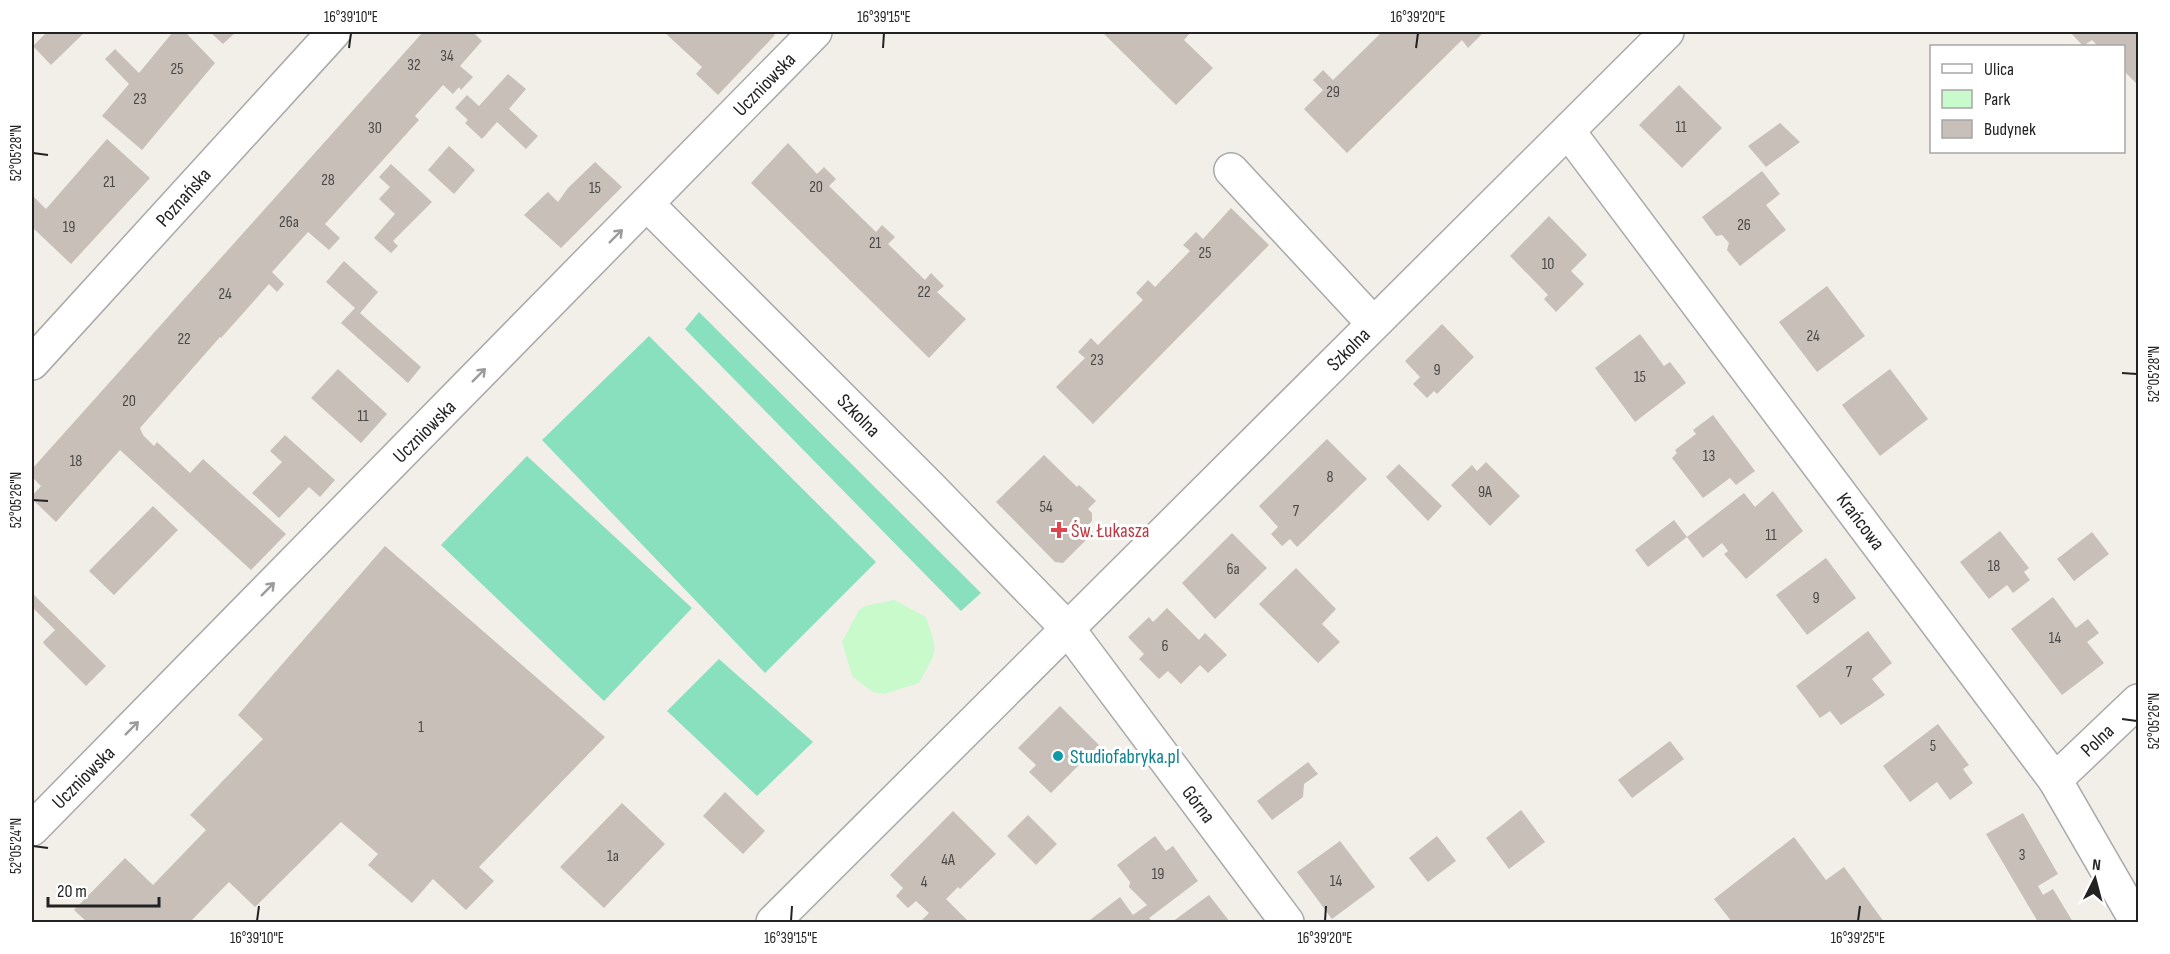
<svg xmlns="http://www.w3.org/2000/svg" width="2170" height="954" viewBox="0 0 2170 954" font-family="'Sofia Sans Condensed',sans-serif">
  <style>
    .park { fill: #c8facc }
    .pitch { fill: #88e0be }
    .building { fill: #c7bfb8 }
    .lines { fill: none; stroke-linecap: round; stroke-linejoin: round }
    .minor-casing { stroke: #a9a9a9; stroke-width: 36 }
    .minor { stroke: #fff; stroke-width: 33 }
    .oneway { stroke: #9c9c9c }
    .ticks { fill: none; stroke: #222; stroke-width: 2 }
    .health-dot { fill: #e0444e; stroke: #fff; stroke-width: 2 }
    .culture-dot { fill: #0f9aa8; stroke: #fff; stroke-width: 2 }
    .labels { text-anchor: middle; stroke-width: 6; stroke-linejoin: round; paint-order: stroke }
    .number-label { font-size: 16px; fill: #4b4948 }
    .street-label { font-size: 20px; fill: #222; stroke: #fff }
    .health-label { font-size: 20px; fill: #be3a42; stroke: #fff; text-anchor: start }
    .culture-label { font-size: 20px; fill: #0d838f; stroke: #fff; text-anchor: start }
    .neatline { fill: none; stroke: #222; stroke-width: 2 }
    .ticks-label { font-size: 15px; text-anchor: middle; fill: #222 }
  </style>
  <rect width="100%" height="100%" fill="#f2efe9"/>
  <path class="park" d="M894,600L926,617C939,655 937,649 919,683L884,694L873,692L852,676L842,642L859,610L865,606Z"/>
  <g class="pitch">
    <path d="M699,312L981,593L961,611L685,329Z"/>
    <path d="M649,336L876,562L765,673L542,440Z"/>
    <path d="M527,456L692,608L604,701L441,545Z"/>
    <path d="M719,659L813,742L757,796L667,711Z"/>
  </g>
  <g class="building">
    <path d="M47,32H85L51,65L33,46Z"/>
    <path d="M173,32H185L215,63L142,150L102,116L129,84L105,59L115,49L139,73Z"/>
    <path d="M210,32H236L223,44Z"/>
    <path d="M423,32H473L482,41L460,66L473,77L461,90L459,87L453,94L443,85L415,116L419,120L325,224L340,238L329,250L308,232L272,272L284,284L277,292L269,284L221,338L220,337L140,428L143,435L154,446L157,442L190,473L203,459L286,534L251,570L120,450L56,522L32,499V496L41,486L32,477V469Z"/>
    <path d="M664,32H771L775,35L718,95L696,74L702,67Z"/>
    <path d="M1102,32H1188L1190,33L1184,40L1213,68L1176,105Z"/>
    <path d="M1382,32H1484L1468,48L1462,40L1347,153L1304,109L1323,90L1313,80L1323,70L1333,80Z"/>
    <path d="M2072,32H2138V80L2136,83L2124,71V46H2098L2092,40L2083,46L2071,33Z"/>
    <path d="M508,74L526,89L509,109L538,136L526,149L497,122L482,139L465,123L468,120L455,108L467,95L479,106Z"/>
    <path d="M1679,85L1722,128L1682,168L1639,125Z"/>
    <path d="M1780,123L1800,142L1766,167L1748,146Z"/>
    <path d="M107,139L150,178L71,264L32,227V195L46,209Z"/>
    <path d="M788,143L817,174L824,167L836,179L829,186L876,232L882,225L895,237L888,244L925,280L931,273L944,286L937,292L966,319L929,358L751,183Z"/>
    <path d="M449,146L475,170L454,194L428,170Z"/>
    <path d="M595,162L622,187L561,248L524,215L548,192L558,202L568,188Z"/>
    <path d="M391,164L432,202L393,241L398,246L391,253L374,238L395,214L379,199L390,187L379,177Z"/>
    <path d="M1762,171L1780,194L1766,205L1786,230L1740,266L1727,250L1729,243L1722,235L1716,236L1702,217Z"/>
    <path d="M1231,208L1269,245L1093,424L1056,387L1085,358L1078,352L1091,338L1098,345L1143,300L1136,293L1148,280L1155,287L1190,251L1183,245L1196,232L1203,239Z"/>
    <path d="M1549,216L1587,255L1571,271L1584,284L1556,312L1544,299L1548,295L1510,256Z"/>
    <path d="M344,261L378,292L360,313L421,367L408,383L341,323L355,308L326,282Z"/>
    <path d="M1827,286L1865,336L1817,372L1779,322Z"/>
    <path d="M1442,324L1474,357L1437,394L1434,391L1427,398L1413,384L1420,377L1405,361Z"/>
    <path d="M1640,334L1664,366L1670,362L1686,383L1635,422L1595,368Z"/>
    <path d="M338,369L387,414L361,443L311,398Z"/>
    <path d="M1890,369L1928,419L1880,456L1842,405Z"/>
    <path d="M1713,415L1755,471L1736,485L1730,478L1703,498L1672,458L1677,453L1675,450L1696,434L1693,430Z"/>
    <path d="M285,435L335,480L320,497L309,487L279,518L252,493L282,462L270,451Z"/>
    <path d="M1327,439L1367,479L1297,547L1290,539L1282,546L1271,534L1278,527L1259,506Z"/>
    <path d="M1044,455L1077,487L1079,485L1096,501L1088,509L1092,513V521L1087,526L1094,532L1063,563L1055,562L996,502Z"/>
    <path d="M1486,462L1520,496L1490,526L1451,485L1472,465L1477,471Z"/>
    <path d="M1399,464L1442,506L1428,521L1386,477Z"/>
    <path d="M1773,491L1803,531L1746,579L1724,554L1728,551L1722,543L1703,558L1687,537L1744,493L1755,507Z"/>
    <path d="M153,506L178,530L114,595L89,571Z"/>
    <path d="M1674,520L1687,537L1648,567L1635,550Z"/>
    <path d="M2000,531L2029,568L2024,572L2030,580L2013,593L2007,585L1989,599L1960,562Z"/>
    <path d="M2092,532L2109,554L2074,581L2057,559Z"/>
    <path d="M1232,533L1267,568L1215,619L1182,583Z"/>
    <path d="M385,546L605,737L479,867L494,881L466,910L433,879L412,903L368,865L378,854L341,822L255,907L229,882L190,922H87L74,910L125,858L153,885L206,830L190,815L263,739L238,715Z"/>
    <path d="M1826,558L1856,598L1807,635L1776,595Z"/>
    <path d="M1296,568L1336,609L1322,624L1340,642L1318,663L1259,604Z"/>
    <path d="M32,593L106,666L86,686L44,644L43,642L55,630L32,607Z"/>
    <path d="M2053,597L2076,628L2088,619L2099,633L2087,642L2104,663L2062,695L2011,629Z"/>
    <path d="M1167,608L1199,640L1205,633L1227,655L1208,673L1200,665L1181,684L1168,671L1159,679L1139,659L1144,654L1128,637L1149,617L1153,622Z"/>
    <path d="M1868,631L1892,663L1872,679L1885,695L1841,725L1830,711L1820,718L1796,686Z"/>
    <path d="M1060,706L1099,745L1051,793L1029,772L1036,765L1018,748Z"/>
    <path d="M1938,724L1969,765L1963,769L1973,783L1950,800L1937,782L1910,802L1883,766Z"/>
    <path d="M1670,741L1684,759L1632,798L1618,780Z"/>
    <path d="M1308,762L1318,774L1304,784L1303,797L1272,820L1257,801Z"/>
    <path d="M725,792L765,831L743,854L703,816Z"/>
    <path d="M622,803L665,844L604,908L560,867Z"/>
    <path d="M1521,810L1545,842L1509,869L1486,838Z"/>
    <path d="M953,811L996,854L960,889L958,887L946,899L968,921L967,922H922L921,921L929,913L916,901L908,908L896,896L903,888L890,875Z"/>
    <path d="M2023,813L2058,874L2038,886L2043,895L2053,889L2073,922H2038L1986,834Z"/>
    <path d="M1028,815L1057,844L1036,865L1007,836Z"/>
    <path d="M1155,836L1166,851L1173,846L1198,881L1149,918L1153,922H1093L1090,920L1120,897L1133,915L1147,905L1129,887L1130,882L1117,865Z"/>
    <path d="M1437,836L1456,861L1428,882L1409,858Z"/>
    <path d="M1794,837L1826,880L1844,867L1884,922H1732L1714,899Z"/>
    <path d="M1340,841L1375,887L1332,919L1297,872Z"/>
    <path d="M1209,895L1230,922H1172Z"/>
  </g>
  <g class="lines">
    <g class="minor-casing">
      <g id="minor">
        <path d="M1568,131L2055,780L2137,922"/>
        <path d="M1231,170L1373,323"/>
        <path d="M647,204L929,486L1068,629L1287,922"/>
        <path d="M32,363L334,32"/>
        <path d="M2055,780L2138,701"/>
        <path d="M32,829L815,32"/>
        <path d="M773,922L1667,32"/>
      </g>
    </g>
    <use href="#minor" class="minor"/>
  </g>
  <defs><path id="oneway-shaft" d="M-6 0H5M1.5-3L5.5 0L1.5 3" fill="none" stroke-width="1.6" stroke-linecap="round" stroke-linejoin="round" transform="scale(1.5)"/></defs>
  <g class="oneway">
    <use href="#oneway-shaft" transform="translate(616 236) rotate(-45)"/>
    <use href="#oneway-shaft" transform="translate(479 375) rotate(-45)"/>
    <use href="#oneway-shaft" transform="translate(268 589) rotate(-45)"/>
    <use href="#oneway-shaft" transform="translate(132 728) rotate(-45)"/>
  </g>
  <path class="ticks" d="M349,48L351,33M883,48L884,33M1416,48L1418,33M33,153L48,155M2122,373L2137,374M33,500L48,501M2122,719L2137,721M33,846L48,848M257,921L259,906M791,921L792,906M1325,921L1326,906M1858,921L1860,906"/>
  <path class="health-dot" d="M1056 521h6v6h6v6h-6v6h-6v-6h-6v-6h6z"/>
  <circle class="culture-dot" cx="1058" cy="756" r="6"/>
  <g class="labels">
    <g class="number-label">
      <text x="447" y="61">34</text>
      <text x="414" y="70">32</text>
      <text x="177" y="74">25</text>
      <text x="1333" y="97">29</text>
      <text x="140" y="104">23</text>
      <text x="1681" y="132">11</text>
      <text x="375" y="133">30</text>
      <text x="328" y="185">28</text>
      <text x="109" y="187">21</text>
      <text x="816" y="192">20</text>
      <text x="595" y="193">15</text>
      <text x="289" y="227">26a</text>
      <text x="1744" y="230">26</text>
      <text x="69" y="232">19</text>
      <text x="875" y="248">21</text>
      <text x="1205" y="258">25</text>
      <text x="1548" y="269">10</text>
      <text x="924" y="297">22</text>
      <text x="225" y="299">24</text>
      <text x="1813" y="341">24</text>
      <text x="184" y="344">22</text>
      <text x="1097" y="365">23</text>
      <text x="1437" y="375">9</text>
      <text x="1640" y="382">15</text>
      <text x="129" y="406">20</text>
      <text x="363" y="421">11</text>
      <text x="1709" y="461">13</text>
      <text x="76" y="466">18</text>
      <text x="1330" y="482">8</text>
      <text x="1485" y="497">9A</text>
      <text x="1046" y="512">54</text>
      <text x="1296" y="516">7</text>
      <text x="1771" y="540">11</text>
      <text x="1994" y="571">18</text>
      <text x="1233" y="574">6a</text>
      <text x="1816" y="603">9</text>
      <text x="2055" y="643">14</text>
      <text x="1165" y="651">6</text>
      <text x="1849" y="677">7</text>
      <text x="421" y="732">1</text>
      <text x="1933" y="751">5</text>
      <text x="2022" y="860">3</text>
      <text x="613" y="861">1a</text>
      <text x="948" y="865">4A</text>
      <text x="1158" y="879">19</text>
      <text x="1336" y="886">14</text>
      <text x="924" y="887">4</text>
    </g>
    <g class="street-label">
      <text transform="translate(764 84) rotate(-46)" y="7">Uczniowska</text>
      <text transform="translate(183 197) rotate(-48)" y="7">Poznańska</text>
      <text transform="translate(1348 349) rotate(-45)" y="7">Szkolna</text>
      <text transform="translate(859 415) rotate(45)" y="7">Szkolna</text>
      <text transform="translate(424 431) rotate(-45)" y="7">Uczniowska</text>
      <text transform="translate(1861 521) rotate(53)" y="7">Krańcowa</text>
      <text transform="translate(2097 740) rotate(-43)" y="7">Polna</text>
      <text transform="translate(83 777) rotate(-45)" y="7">Uczniowska</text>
      <text transform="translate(1199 804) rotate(53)" y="7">Górna</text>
    </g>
    <g class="health-label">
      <text x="1071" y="537">Św. Łukasza</text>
    </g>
    <g class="culture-label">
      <text x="1070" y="763">Studiofabryka.pl</text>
    </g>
  </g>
  <rect width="2170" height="954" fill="none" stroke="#ffffff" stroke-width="66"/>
  <rect x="1930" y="45" width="195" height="108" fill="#ffffff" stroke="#a7a7a7" stroke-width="1.5"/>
  <rect x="1942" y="64" width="30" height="9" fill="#ffffff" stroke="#a7a7a7" stroke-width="1.5"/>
  <text x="1984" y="75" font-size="18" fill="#222222">Ulica</text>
  <rect x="1942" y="90" width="30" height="18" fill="#c8facc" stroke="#a7a7a7" stroke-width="1.5"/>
  <text x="1984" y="105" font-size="18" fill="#222222">Park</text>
  <rect x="1942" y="120" width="30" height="18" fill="#c7bfb8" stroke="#a7a7a7" stroke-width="1.5"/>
  <text x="1984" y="135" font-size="18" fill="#222222">Budynek</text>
  <g transform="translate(2095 879) rotate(6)" stroke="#ffffff" stroke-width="4.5" paint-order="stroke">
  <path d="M0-4.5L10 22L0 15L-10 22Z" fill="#222222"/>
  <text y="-9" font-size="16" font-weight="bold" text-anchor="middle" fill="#222222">N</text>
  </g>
  <path d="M48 897v9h111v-9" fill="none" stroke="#222222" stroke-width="3"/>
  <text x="57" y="897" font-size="18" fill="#222222" stroke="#ffffff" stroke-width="4.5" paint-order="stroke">20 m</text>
  <rect x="33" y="33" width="2104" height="888" class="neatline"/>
  <g class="ticks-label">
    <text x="351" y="22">16°39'10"E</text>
    <text x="884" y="22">16°39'15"E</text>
    <text x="1418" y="22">16°39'20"E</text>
    <text transform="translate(16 153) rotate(-90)" y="5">52°05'28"N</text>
    <text transform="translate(2154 374) rotate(-90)" y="5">52°05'28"N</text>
    <text transform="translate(16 500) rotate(-90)" y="5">52°05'26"N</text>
    <text transform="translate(2154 721) rotate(-90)" y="5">52°05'26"N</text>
    <text transform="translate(16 846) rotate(-90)" y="5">52°05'24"N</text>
    <text x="257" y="943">16°39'10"E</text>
    <text x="791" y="943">16°39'15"E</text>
    <text x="1325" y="943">16°39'20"E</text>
    <text x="1858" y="943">16°39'25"E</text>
  </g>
</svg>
